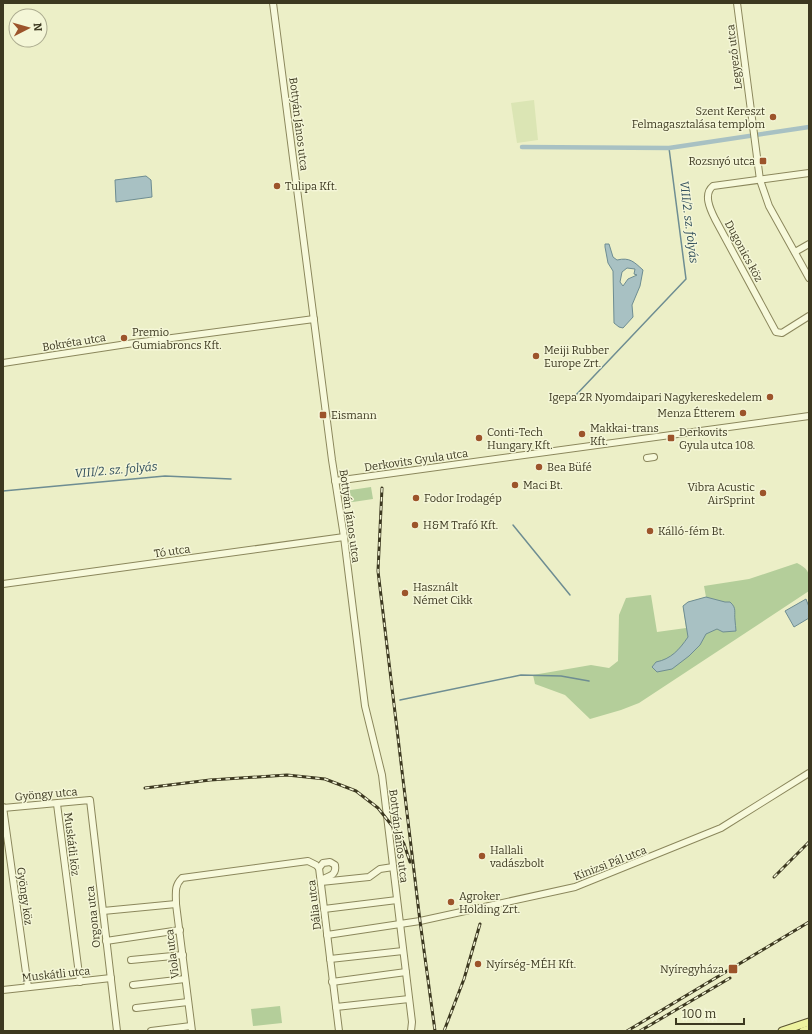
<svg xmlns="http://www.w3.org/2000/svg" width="812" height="1034" viewBox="0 0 812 1034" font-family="Bitter,serif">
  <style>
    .farmland { fill: #dbe5b4 }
    .green { fill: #b4ce9a }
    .water { fill: #a8c1c3; stroke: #6e8d92; fill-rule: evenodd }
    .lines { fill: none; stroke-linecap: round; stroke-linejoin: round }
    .stream { stroke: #6e8d92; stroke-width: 1.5 }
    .canal { stroke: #a8c1c3; stroke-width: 4.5 }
    .minor-casing { stroke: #8b875c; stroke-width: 8 }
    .major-casing { stroke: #595330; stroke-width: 9 }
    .minor { stroke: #f7f9db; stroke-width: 6 }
    .major { stroke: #edf29f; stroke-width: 7 }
    .rail-casing { stroke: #3c3820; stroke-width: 3 }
    .rail { stroke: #f4f6d7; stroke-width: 1.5; stroke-dasharray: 4.5; stroke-linecap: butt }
    .poi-dot { fill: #9c542b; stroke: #f4f6d7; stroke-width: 1.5 }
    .labels { text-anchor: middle; stroke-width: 3; stroke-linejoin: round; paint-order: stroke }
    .street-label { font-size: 11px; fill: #3c3820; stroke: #f4f6d7 }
    .poi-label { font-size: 11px; fill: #3c3820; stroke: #f4f6d7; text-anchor: start }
    .water-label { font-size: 12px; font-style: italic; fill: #2f4d5b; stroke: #f4f6d7 }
  </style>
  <rect width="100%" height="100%" fill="#ecefc7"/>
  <path class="farmland" d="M534,100L538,140L517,143L511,103Z"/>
  <g class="green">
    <path d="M371,487L373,499L346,503L344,491Z"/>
    <path d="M797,563C812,571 809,575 809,591L639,703L621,710L590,719L565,695L535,684L533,675L591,665L609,668L618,661L619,615L626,598L651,595L657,632L686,628L683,606L688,602L706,597L704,586L749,579Z"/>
    <path d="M280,1006L282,1023L253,1026L251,1009Z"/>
  </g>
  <g class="water">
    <path d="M146,176L151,180L152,197L116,202L115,180Z"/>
    <path d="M605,244H609L613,257L617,260C630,257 634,262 643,270L640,286L632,305L633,317L623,328L619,327L614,323L613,271L608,263L605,247ZM627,268L635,269L634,274L637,275L628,279L623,286L620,282L622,272Z"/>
    <path d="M706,597L725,602H730C737,608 734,612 735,620C735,624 736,627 736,631L723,632L717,629L706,634L700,645L689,656L672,669L657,672L652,667L656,662C671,659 679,650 688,637L683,606L688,602Z"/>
    <path d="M806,599L809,607V618L794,627L785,611Z"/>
  </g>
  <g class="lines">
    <g class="stream">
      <path d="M575,396L686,279L669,148"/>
      <path d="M3,491L165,476L231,479"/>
      <path d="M513,525L570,595"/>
      <path d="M400,700L521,675L561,676L589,681"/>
    </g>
    <path class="canal" d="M522,147L669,148L809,127"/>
    <g class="minor-casing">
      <g id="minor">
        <path d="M273,3L332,460L344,537L365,706L382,775L412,1022L411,1031"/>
        <path d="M737,3L760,180L769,206L809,278"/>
        <path d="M809,173L713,186C703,194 710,209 715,219L776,332L782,333L809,316"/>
        <path d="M795,252L809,244"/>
        <path d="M3,363L127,344L314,319"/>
        <path d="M647,458L654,457"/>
        <path d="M335,481L809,416"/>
        <path d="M3,584L344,537"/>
        <path d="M57,804L80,982"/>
        <path d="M3,807L28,987"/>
        <path d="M3,808L90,800L117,1031"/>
        <path d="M319,868L323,863L330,862L335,865C337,876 328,876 321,880"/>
        <path d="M321,882L369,877L380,869L393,867"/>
        <path d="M324,909L397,900"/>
        <path d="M103,911L176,904"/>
        <path d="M327,935L420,921L575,887L721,828L809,773"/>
        <path d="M106,941L180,930"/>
        <path d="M330,959L403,951"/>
        <path d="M131,960L183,955"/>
        <path d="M332,982L406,972"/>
        <path d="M133,985L185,979"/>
        <path d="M3,990L111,978"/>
        <path d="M336,1007L409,999"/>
        <path d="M136,1008L188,1002"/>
        <path d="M151,1031L191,1026"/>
        <path d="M192,1031L176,904C176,893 174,886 182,878L308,861L316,865L319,868L339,1031"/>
      </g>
    </g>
    <g class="major-casing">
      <g id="major">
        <path d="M782,1031L809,1022"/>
        <path d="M803,1031L809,1029"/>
      </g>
    </g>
    <use href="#minor" class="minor"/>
    <use href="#major" class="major"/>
    <g class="rail-casing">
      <g id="rail">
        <path d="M382,488L378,571L420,921L435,1031"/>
        <path d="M145,788L210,780L287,775L325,779L356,791L378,808L397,832L404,844L410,862"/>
        <path d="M774,877L809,842"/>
        <path d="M444,1031L464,979L480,924"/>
        <path d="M627,1031L809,922"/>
        <path d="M640,1031L730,978"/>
      </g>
    </g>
    <use href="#rail" class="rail"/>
  </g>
  <g class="poi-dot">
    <circle cx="773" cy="117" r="4"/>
    <rect x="759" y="157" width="8" height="8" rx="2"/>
    <circle cx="277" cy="186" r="4"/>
    <circle cx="124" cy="338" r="4"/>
    <circle cx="536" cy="356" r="4"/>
    <circle cx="770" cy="397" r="4"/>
    <circle cx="743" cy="413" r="4"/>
    <rect x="319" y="411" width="8" height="8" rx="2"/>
    <circle cx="582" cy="434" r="4"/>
    <circle cx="479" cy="438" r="4"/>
    <rect x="667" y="434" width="8" height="8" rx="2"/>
    <circle cx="539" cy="467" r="4"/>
    <circle cx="515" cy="485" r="4"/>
    <circle cx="763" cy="493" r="4"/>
    <circle cx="416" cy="498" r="4"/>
    <circle cx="415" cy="525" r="4"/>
    <circle cx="650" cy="531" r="4"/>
    <circle cx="405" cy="593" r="4"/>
    <circle cx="482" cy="856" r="4"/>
    <circle cx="451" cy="902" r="4"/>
    <circle cx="478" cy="964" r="4"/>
    <rect x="728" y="964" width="10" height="10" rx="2"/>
  </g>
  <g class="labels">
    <g class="street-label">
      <text transform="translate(734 57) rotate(-97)" y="4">Legyező utca</text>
      <text transform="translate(299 124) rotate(83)" y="4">Bottyán János utca</text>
      <text transform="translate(744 251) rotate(62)" y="4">Dugonics köz</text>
      <text transform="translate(74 342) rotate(-9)" y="4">Bokréta utca</text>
      <text transform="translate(416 460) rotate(-8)" y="4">Derkovits Gyula utca</text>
      <text transform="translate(350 516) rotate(82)" y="4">Bottyán János utca</text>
      <text transform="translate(172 551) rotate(-8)" y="4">Tó utca</text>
      <text transform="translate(46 794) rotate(-5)" y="4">Gyöngy utca</text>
      <text transform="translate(399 836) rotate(83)" y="4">Bottyán János utca</text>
      <text transform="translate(72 844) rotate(83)" y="4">Muskátli köz</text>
      <text transform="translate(610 863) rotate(-21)" y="4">Kinizsi Pál utca</text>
      <text transform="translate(25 896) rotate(82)" y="4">Gyöngy köz</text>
      <text transform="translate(314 905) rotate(-97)" y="4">Dália utca</text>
      <text transform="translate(93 917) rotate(-96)" y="4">Orgona utca</text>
      <text transform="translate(172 954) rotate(-97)" y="4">Viola utca</text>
      <text transform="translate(56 974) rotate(-6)" y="4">Muskátli utca</text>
    </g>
    <g class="poi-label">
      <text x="765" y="115" text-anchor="end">Szent Kereszt<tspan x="765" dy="13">Felmagasztalása templom</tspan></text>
      <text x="755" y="165" text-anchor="end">Rozsnyó utca</text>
      <text x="285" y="190">Tulipa Kft.</text>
      <text x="132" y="336">Premio<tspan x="132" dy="13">Gumiabroncs Kft.</tspan></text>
      <text x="544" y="354">Meiji Rubber<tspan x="544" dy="13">Europe Zrt.</tspan></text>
      <text x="762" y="401" text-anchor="end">Igepa 2R Nyomdaipari Nagykereskedelem</text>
      <text x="735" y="417" text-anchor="end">Menza Étterem</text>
      <text x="331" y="419">Eismann</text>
      <text x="590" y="432">Makkai-trans<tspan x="590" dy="13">Kft.</tspan></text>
      <text x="487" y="436">Conti-Tech<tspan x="487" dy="13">Hungary Kft.</tspan></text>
      <text x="679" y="436">Derkovits<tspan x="679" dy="13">Gyula utca 108.</tspan></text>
      <text x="547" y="471">Bea Büfé</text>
      <text x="523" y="489">Maci Bt.</text>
      <text x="755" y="491" text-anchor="end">Vibra Acustic<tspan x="755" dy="13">AirSprint</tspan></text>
      <text x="424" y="502">Fodor Irodagép</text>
      <text x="423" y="529">H&amp;M Trafó Kft.</text>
      <text x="658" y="535">Kálló-fém Bt.</text>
      <text x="413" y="591">Használt<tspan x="413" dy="13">Német Cikk</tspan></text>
      <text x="490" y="854">Hallali<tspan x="490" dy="13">vadászbolt</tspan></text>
      <text x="459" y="900">Agroker<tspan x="459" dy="13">Holding Zrt.</tspan></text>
      <text x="486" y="968">Nyírség-MÉH Kft.</text>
      <text x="724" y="973" text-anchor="end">Nyíregyháza</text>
    </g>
    <g class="water-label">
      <text transform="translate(689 222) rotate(83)" y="4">VIII/2. sz. folyás</text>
      <text transform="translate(116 470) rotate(-5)" y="4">VIII/2. sz. folyás</text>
    </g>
  </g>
  <rect width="812" height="1034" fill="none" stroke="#3c3820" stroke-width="8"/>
  <g transform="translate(28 28) rotate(84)"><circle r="19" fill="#f4f6d7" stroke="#aaaa8e"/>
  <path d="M0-3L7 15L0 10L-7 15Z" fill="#9c542b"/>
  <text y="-6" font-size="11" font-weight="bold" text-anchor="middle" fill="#3c3820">N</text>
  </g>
  <path d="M676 1018v6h68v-6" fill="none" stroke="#3c3820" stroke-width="2"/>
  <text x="682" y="1018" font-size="12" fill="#3c3820" stroke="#f4f6d7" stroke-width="3" paint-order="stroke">100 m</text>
</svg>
